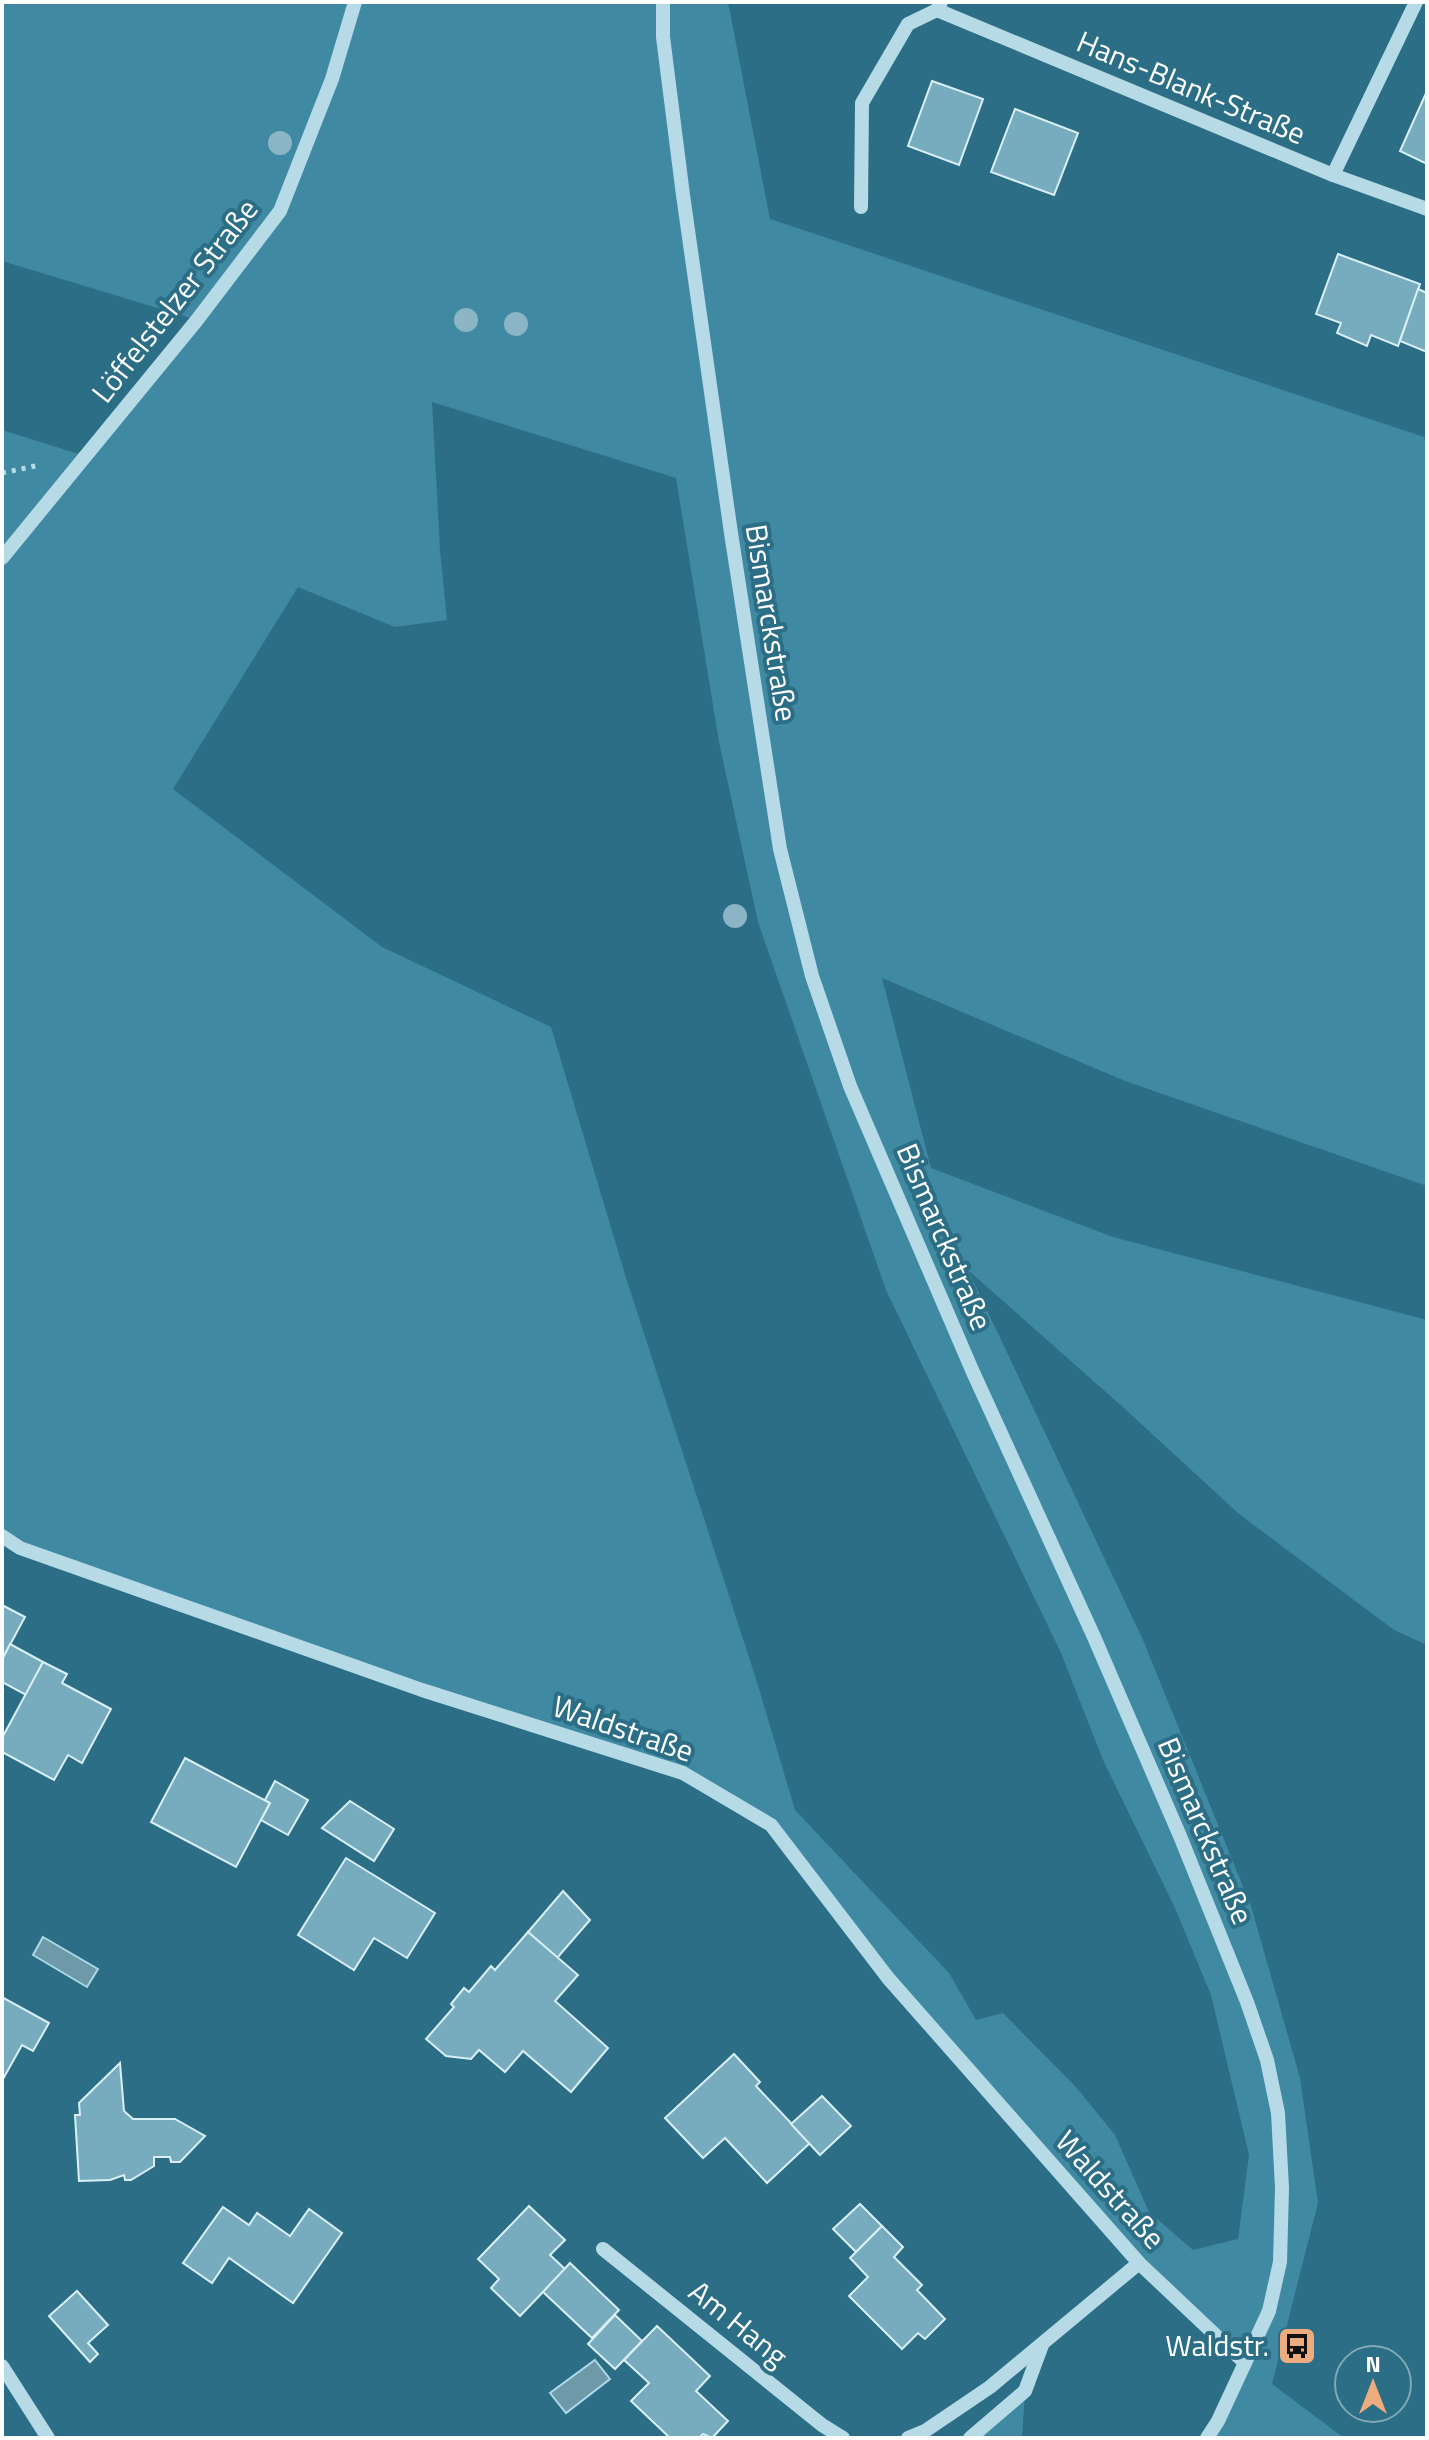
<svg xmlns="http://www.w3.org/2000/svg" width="1429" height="2440" viewBox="0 0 1429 2440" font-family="'Titillium Web',sans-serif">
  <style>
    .green { fill: #4089a2; fill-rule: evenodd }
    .water { fill: #6e99a8; stroke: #abd9e7; stroke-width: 2 }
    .building { fill: #76acbe; stroke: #daeff6; stroke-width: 2 }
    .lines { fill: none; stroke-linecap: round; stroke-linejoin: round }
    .path { stroke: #b6dbe7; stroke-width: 5; stroke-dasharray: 4 6; stroke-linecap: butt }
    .minor { stroke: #b6dbe7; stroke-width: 14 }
    .tree { fill: #8bb5c4 }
    .labels { text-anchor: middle; stroke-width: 8; stroke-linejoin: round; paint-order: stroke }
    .street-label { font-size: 30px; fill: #fff; stroke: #2b6e86 }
    .poi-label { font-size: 30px; fill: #fff; stroke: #2b6e86; text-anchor: end }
  </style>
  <rect width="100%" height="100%" fill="#2b6e86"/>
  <g class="green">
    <path d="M2,2H728L770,219L1427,438V1186L1125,1081L882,978L931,1168L1113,1237L1427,1320V1645L1394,1630L1239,1514L1125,1409L968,1270L1143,1640L1251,1906L1300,2078L1318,2203L1272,2384L1344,2438H1207L1245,2363L1139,2263L888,1978L771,1825L682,1773L422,1690L2,1536V430L85,456L197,320L2,261ZM432,402L676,478L719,742L758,922L886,1290L1061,1653L1103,1760L1175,1908L1211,1995L1249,2155L1238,2239L1193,2250L1149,2212L1115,2135L1075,2086L1003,2013L976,2020L949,1973L795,1810L756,1679L627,1281L551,1027L382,947L173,789L298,587L395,627L447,620L440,550Z"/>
    <path d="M1025,2391L1022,2438H970Z"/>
  </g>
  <g class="water">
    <path d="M43,1937L98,1969L87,1987L33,1955Z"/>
    <path d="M595,2360L610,2379L566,2413L550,2393Z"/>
  </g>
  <g class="building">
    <path d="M932,81L983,99L959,165L908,146Z"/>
    <path d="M1427,91V164L1400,151Z"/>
    <path d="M1015,109L1078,133L1054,195L991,172Z"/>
    <path d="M1338,254L1420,284L1398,346L1371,335L1367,346L1337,333L1341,323L1316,314Z"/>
    <path d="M1418,289L1427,293V352L1400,341Z"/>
    <path d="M2,1605L25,1617L4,1656L2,1655Z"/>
    <path d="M10,1644L43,1662L26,1695L2,1682V1660Z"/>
    <path d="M43,1662L67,1674L62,1683L111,1709L82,1763L68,1755L54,1780L2,1752V1738Z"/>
    <path d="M185,1758L270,1803L236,1867L151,1822Z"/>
    <path d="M275,1781L308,1800L288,1835L261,1820L270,1803L265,1800Z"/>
    <path d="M350,1801L394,1829L374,1861L322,1828Z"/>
    <path d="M346,1858L435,1913L407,1958L374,1938L354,1970L298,1935Z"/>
    <path d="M563,1891L590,1920L557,1958L528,1932Z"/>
    <path d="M528,1932L578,1975L555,2001L608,2048L571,2092L523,2051L505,2072L479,2050L471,2059L446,2056L426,2039L454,2007L451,2004L464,1988L469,1992L491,1966L495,1970Z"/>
    <path d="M2,1997L49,2023L33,2051L22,2045L3,2079Z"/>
    <path d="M734,2054L760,2082L756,2086L810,2143L767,2183L725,2138L703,2158L665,2118Z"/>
    <path d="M120,2063L124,2111L133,2119H175L205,2136L180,2162H171L170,2157H154V2166L131,2180H125L124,2175L110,2180L79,2181L75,2115H80L79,2103Z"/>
    <path d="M822,2096L851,2126L820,2155L791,2124Z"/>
    <path d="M860,2204L882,2226L856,2252L833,2229Z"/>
    <path d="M529,2206L565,2240L550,2255L565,2269L520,2316L491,2288L499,2279L478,2259Z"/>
    <path d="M223,2207L249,2225L257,2213L290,2236L309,2209L342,2233L293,2303L229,2258L212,2283L183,2263Z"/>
    <path d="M882,2226L903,2247L894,2257L922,2285L917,2290L945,2319L925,2339L918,2333L902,2349L849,2296L868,2277L850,2258Z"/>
    <path d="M570,2263L619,2310L592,2338L543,2292Z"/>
    <path d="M77,2291L108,2325L88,2343L98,2354L90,2362L49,2316Z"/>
    <path d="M615,2315L642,2341L615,2369L588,2344Z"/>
    <path d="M657,2326L710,2376L696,2391L728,2421L712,2438L703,2434L699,2438H670L631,2401L649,2383L624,2360Z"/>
  </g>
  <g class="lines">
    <path class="path" d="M2,473L40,465"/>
    <g class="minor">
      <path d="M663,2V37L683,195L731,533L780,849L812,976L850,1086L972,1370L1094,1637L1180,1836L1247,2002L1267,2060L1278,2113L1282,2188L1280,2262L1269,2311L1218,2421L1207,2438"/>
      <path d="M937,10L1333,175L1427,209"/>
      <path d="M1333,175L1416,2"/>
      <path d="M861,207L862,103L908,24L937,10L941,2"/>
      <path d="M2,558L197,320L280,211L332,79L355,2"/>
      <path d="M2,1536L20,1548L422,1690L683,1773L771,1825L888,1978L1139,2263L1245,2363"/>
      <path d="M603,2249L822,2425L843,2438"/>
      <path d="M2,2366L48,2438"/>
      <path d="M908,2438L925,2431L990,2387L1139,2263"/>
      <path d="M970,2438L1025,2391L1042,2345"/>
    </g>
  </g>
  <g class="tree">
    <circle cx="280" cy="143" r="12"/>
    <circle cx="466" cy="320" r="12"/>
    <circle cx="516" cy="324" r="12"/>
    <circle cx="735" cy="916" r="12"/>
  </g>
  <defs>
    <g id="bus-square" transform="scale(2)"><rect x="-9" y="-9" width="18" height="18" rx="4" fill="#edac7e" stroke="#2b6e86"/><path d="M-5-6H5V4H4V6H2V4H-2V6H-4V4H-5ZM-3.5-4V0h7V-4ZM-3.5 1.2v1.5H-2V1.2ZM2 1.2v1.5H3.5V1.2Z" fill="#111"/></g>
  </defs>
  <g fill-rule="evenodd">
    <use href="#bus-square" x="1297" y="2346"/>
  </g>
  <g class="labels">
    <g class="street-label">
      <text transform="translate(1191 88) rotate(23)" y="10">Hans-Blank-Straße</text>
      <text transform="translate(175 301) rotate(-52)" y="10">Löffelstelzer Straße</text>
      <text transform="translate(771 623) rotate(81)" y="10">Bismarckstraße</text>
      <text transform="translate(944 1237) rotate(67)" y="10">Bismarckstraße</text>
      <text transform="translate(623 1729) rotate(19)" y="10">Waldstraße</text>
      <text transform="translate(1205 1831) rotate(67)" y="10">Bismarckstraße</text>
      <text transform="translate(1110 2190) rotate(48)" y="10">Waldstraße</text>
      <text transform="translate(738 2324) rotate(39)" y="10">Am Hang</text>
    </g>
    <g class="poi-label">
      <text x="1269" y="2356">Waldstr.</text>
    </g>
  </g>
  <rect width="1429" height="2440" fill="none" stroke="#ffffff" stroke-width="8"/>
  <g transform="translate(1373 2384)"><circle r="38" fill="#2b6e86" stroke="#80a8b6" stroke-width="2"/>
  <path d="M0-6L14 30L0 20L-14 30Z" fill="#edac7e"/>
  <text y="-12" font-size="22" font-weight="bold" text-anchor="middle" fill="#ffffff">N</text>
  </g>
</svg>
